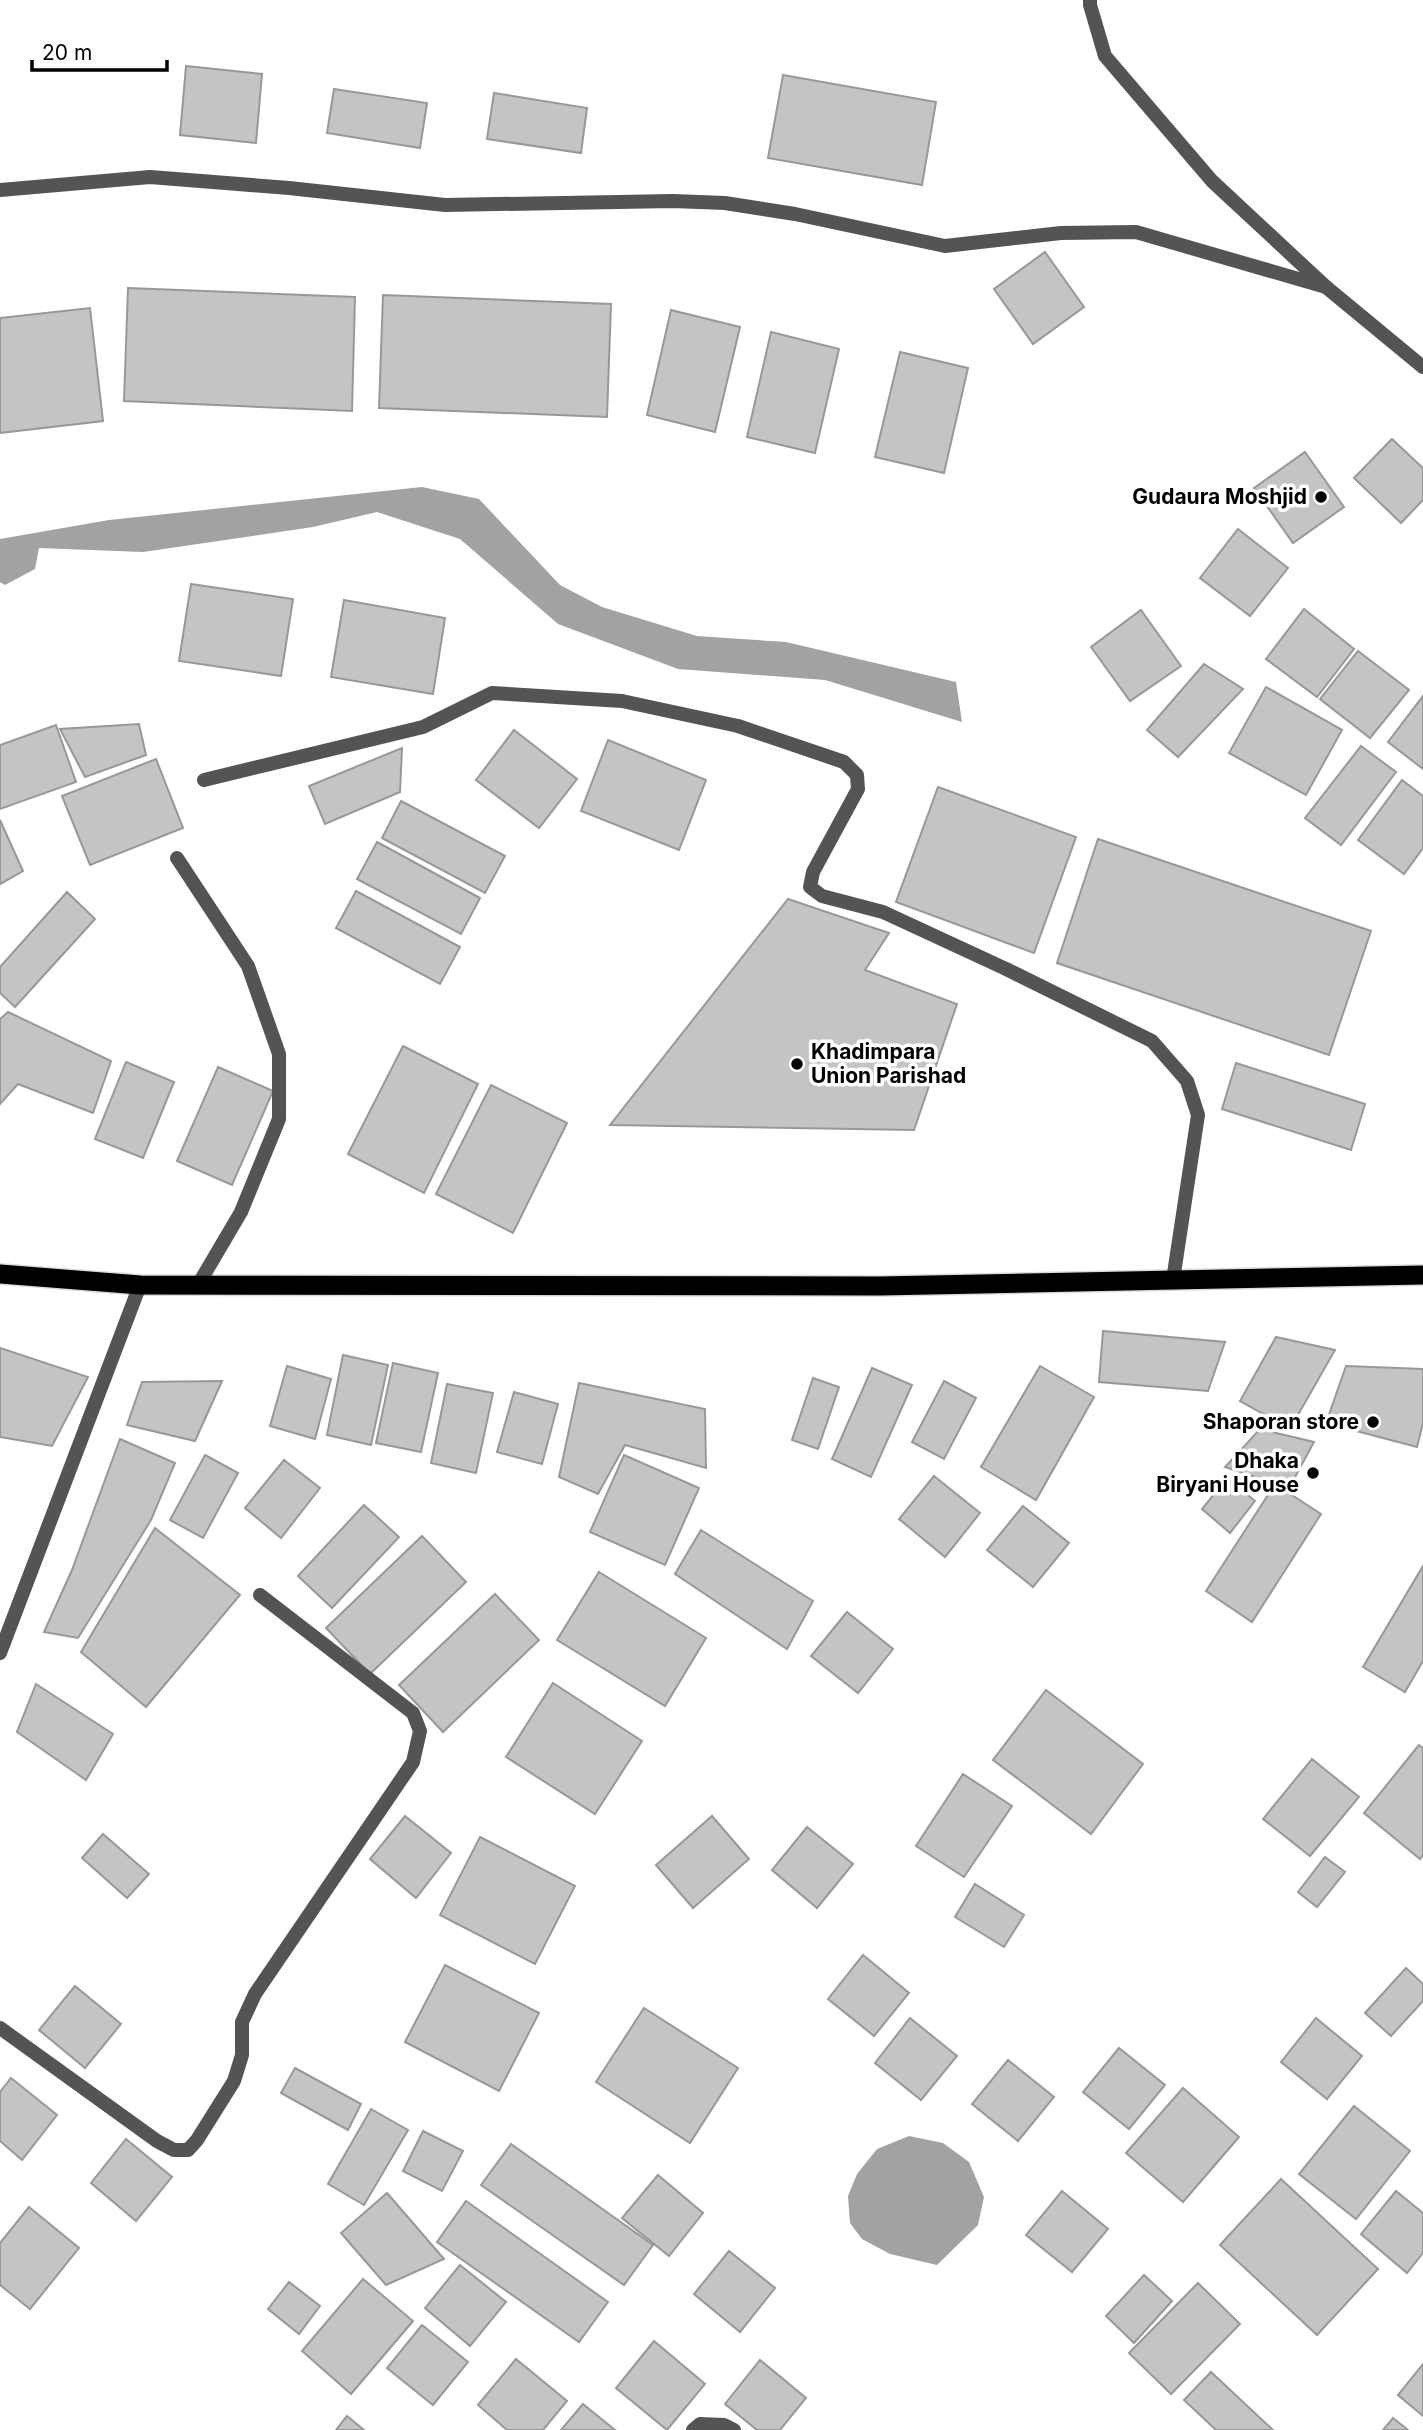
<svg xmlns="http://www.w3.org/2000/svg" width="1423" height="2430" viewBox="0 0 1423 2430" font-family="Inter,sans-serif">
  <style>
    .water { fill: #a2a2a2 }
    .building { fill: #c4c4c4; stroke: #989898; stroke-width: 2 }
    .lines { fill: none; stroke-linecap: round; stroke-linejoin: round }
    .trunk-casing { stroke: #dbdbdb; stroke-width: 22 }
    .minor { stroke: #545454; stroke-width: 14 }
    .trunk { stroke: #000; stroke-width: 19 }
    .poi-dot { fill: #000; stroke: #fff; stroke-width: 2.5 }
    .labels { text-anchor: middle; stroke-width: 7; stroke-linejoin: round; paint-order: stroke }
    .poi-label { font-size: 21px; font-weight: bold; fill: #000; stroke: #fff; text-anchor: end }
  </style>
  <rect width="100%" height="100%" fill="#fff"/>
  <g class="water">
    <path d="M422,487L479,499L560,585L602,607L697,636L786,642L956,682L962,722L825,680L678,669L558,624L460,539L377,512L313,527L143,552L39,548L35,569L5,585L0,582V539L109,520Z"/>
    <path d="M909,2136L943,2143L969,2162L984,2197L978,2225L937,2265L890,2254L862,2239L850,2223L848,2196L857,2174L877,2149Z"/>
  </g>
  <g class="building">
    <path d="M186,66L262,74L256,143L180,135Z"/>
    <path d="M783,75L936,102L922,185L768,158Z"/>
    <path d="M334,89L427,103L420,148L327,133Z"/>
    <path d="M494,93L587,108L581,153L487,139Z"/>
    <path d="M1045,252L1084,307L1033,344L994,289Z"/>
    <path d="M128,288L355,297L352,411L124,401Z"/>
    <path d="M383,295L611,304L607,417L379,408Z"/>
    <path d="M90,308L103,421L0,433V318Z"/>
    <path d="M671,310L740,327L715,432L647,415Z"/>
    <path d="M771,332L839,349L815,453L747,437Z"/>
    <path d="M900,352L968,368L944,473L875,457Z"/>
    <path d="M1392,439L1423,468V500L1401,523L1354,478Z"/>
    <path d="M1305,452L1344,507L1293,543L1254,488Z"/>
    <path d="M1238,529L1288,568L1250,616L1200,578Z"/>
    <path d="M191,584L293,599L281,676L179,661Z"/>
    <path d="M344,600L445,618L433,694L331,677Z"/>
    <path d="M1304,609L1354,649L1317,697L1266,659Z"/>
    <path d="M1141,610L1181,666L1130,701L1091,647Z"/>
    <path d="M1358,651L1409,690L1370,738L1320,699Z"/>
    <path d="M1204,664L1243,689L1178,757L1147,730Z"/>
    <path d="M1266,687L1342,730L1306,795L1229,753Z"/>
    <path d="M1423,696V769L1388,742Z"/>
    <path d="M139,724L146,755L85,777L60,729Z"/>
    <path d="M56,725L76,782L0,809V745Z"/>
    <path d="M514,730L577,779L539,828L476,780Z"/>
    <path d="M608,740L706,780L679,850L581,811Z"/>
    <path d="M1361,746L1396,772L1341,845L1305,818Z"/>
    <path d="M402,748L400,792L325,824L309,786Z"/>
    <path d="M156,759L183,828L90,865L62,796Z"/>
    <path d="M1402,780L1423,796V848L1404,874L1358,840Z"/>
    <path d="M938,787L1076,837L1034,953L896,902Z"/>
    <path d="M401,801L505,856L485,893L382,838Z"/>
    <path d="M0,820L23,871L0,884Z"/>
    <path d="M1098,839L1371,931L1329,1055L1057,963Z"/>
    <path d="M377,842L480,898L461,934L357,879Z"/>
    <path d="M356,891L460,947L440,984L336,928Z"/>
    <path d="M67,892L95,919L15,1007L0,993V967Z"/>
    <path d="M788,899L889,933L865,970L957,1004L914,1130L610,1125Z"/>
    <path d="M8,1012L111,1061L93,1113L18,1084L0,1104V1019Z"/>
    <path d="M403,1046L478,1084L424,1193L348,1154Z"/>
    <path d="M126,1062L174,1082L143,1158L95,1139Z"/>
    <path d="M1236,1063L1365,1104L1351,1150L1222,1109Z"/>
    <path d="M218,1067L273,1091L232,1185L177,1161Z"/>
    <path d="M491,1085L567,1123L513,1233L436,1194Z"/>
    <path d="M1103,1331L1225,1342L1208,1391L1099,1382Z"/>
    <path d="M1276,1337L1335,1350L1290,1429L1240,1401Z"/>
    <path d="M0,1348L88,1377L52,1446L0,1437Z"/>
    <path d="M343,1355L388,1365L371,1445L327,1435Z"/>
    <path d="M393,1363L438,1373L421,1452L376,1443Z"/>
    <path d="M287,1366L331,1379L315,1439L270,1426Z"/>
    <path d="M1040,1366L1094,1397L1036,1500L981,1467Z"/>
    <path d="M1346,1366L1423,1369V1423L1417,1447L1326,1423Z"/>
    <path d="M872,1368L912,1385L871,1477L832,1459Z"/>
    <path d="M813,1378L839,1387L818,1449L792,1440Z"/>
    <path d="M222,1381L195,1441L127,1425L142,1382Z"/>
    <path d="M944,1381L976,1398L944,1459L912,1442Z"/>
    <path d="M579,1383L705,1409L706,1468L625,1445L598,1494L559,1477Z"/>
    <path d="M447,1384L493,1393L476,1473L431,1463Z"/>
    <path d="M514,1392L558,1404L542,1464L497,1452Z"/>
    <path d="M1260,1429L1314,1442L1294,1479L1267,1481L1225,1467Z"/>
    <path d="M120,1439L175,1463L151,1520L78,1638L44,1632L72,1570Z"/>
    <path d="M205,1455L238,1473L203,1538L170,1520Z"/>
    <path d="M624,1455L699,1488L665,1565L590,1532Z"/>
    <path d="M284,1460L320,1488L281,1538L245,1508Z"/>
    <path d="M934,1476L980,1513L945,1557L899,1519Z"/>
    <path d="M1227,1478L1255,1501L1230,1533L1202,1509Z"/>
    <path d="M1275,1484L1321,1514L1252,1622L1206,1591Z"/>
    <path d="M364,1505L399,1537L332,1608L298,1576Z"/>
    <path d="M1023,1506L1069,1543L1033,1587L987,1550Z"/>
    <path d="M155,1528L240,1595L146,1707L81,1652Z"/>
    <path d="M701,1530L813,1601L787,1649L675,1574Z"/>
    <path d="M422,1536L466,1582L370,1674L326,1628Z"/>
    <path d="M1423,1566V1661L1405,1692L1363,1667Z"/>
    <path d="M599,1572L706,1638L665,1706L557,1640Z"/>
    <path d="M495,1594L539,1640L443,1732L399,1685Z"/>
    <path d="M847,1612L893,1649L858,1693L811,1656Z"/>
    <path d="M553,1683L642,1741L595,1814L506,1757Z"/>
    <path d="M36,1684L113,1734L86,1780L17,1732Z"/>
    <path d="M1046,1690L1143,1764L1091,1834L993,1760Z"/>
    <path d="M1419,1745L1423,1748V1855L1420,1859L1364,1813Z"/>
    <path d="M1312,1759L1359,1797L1310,1856L1263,1819Z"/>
    <path d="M963,1774L1012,1806L964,1877L916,1846Z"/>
    <path d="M405,1816L451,1853L416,1898L370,1859Z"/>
    <path d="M712,1816L749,1859L693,1908L656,1865Z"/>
    <path d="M807,1827L853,1864L817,1908L772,1870Z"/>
    <path d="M103,1834L149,1874L127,1898L82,1858Z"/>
    <path d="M480,1837L575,1886L535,1964L440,1915Z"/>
    <path d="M1325,1857L1345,1872L1317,1907L1298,1892Z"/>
    <path d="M975,1884L1024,1915L1004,1947L955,1917Z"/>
    <path d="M863,1955L909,1993L874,2036L828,1999Z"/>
    <path d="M445,1965L539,2013L499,2091L405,2042Z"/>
    <path d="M1406,1968L1423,1984V2001L1391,2036L1365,2013Z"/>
    <path d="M75,1986L121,2024L85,2068L39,2030Z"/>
    <path d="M644,2008L738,2068L690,2143L596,2082Z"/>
    <path d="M910,2018L957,2056L921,2100L875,2063Z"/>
    <path d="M1316,2018L1362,2056L1327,2099L1281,2062Z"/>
    <path d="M1119,2048L1165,2085L1129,2129L1083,2092Z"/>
    <path d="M1008,2060L1054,2097L1018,2141L972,2104Z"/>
    <path d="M295,2068L361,2104L348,2130L281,2093Z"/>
    <path d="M11,2078L57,2115L22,2160L0,2141V2092Z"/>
    <path d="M1183,2088L1239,2137L1183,2202L1126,2153Z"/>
    <path d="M1354,2106L1410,2151L1356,2219L1299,2174Z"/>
    <path d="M371,2109L408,2130L364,2205L328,2184Z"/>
    <path d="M423,2131L463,2151L442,2191L403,2171Z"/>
    <path d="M126,2139L172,2177L136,2221L91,2183Z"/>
    <path d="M511,2144L653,2245L624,2285L481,2185Z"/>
    <path d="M658,2175L703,2213L669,2256L622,2218Z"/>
    <path d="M1281,2179L1378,2269L1317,2335L1220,2245Z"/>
    <path d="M1062,2191L1108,2229L1072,2272L1026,2235Z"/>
    <path d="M1396,2191L1423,2213V2253L1407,2273L1361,2234Z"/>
    <path d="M387,2193L444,2259L386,2285L341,2233Z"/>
    <path d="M466,2201L608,2302L579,2342L437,2242Z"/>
    <path d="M29,2207L79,2248L30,2309L0,2285V2243Z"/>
    <path d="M729,2251L775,2288L740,2332L694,2294Z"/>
    <path d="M460,2265L506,2302L470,2346L425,2308Z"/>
    <path d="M1144,2275L1172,2301L1134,2343L1106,2316Z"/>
    <path d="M363,2279L413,2321L351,2394L302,2351Z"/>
    <path d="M289,2282L320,2306L299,2334L268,2309Z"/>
    <path d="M1198,2283L1240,2324L1171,2394L1129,2353Z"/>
    <path d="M422,2325L468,2362L433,2405L387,2368Z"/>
    <path d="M654,2341L705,2384L667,2430L616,2388Z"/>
    <path d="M516,2359L567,2401L543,2430H507L478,2405Z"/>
    <path d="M760,2360L806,2398L780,2430H757L725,2404Z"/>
    <path d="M1423,2364V2416L1398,2395Z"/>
    <path d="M1211,2372L1273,2430H1216L1184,2400Z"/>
    <path d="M583,2404L615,2430H561Z"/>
    <path d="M347,2416L364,2430H336Z"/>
    <path d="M1393,2418L1408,2430H1383Z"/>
  </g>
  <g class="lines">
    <g class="trunk-casing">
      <path id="trunk" d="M0,1274L140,1285L880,1286L1423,1275"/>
    </g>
    <g class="minor">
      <path d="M1090,0V5L1105,56L1212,181L1326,287L1423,367"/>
      <path d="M0,190L150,177L289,188L445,205L673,201L725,203L795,214L945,246L1061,233L1136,232L1326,287"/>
      <path d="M204,780L423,727L492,693L622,701L738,726L844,762L857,775L858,789L813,872L810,887L822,896L883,912L1004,968L1152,1041L1187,1081L1198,1115L1173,1280"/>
      <path d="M177,858L248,966L279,1054V1119L241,1212L198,1285"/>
      <path d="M0,1653L140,1285"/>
      <path d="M0,2028L157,2141L174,2150H188L197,2140L234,2081L242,2055V2022L255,1994L413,1762L420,1731L413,1713L260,1595"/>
      <path d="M693,2430L700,2424L724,2425L734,2430"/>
    </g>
    <use href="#trunk" class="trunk"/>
  </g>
  <g class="poi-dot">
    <circle cx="1321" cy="497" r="7"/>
    <circle cx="797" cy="1064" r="7"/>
    <circle cx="1373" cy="1422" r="7"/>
    <circle cx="1313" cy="1473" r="7"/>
  </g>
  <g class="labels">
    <g class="poi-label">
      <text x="1307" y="504">Gudaura Moshjid</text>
      <text x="811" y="1059" text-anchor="start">Khadimpara<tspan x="811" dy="24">Union Parishad</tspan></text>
      <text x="1359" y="1429">Shaporan store</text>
      <text x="1299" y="1468">Dhaka<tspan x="1299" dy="24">Biryani House</tspan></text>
    </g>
  </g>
  <path d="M32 60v10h135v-10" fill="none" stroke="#000000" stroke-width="3.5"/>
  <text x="42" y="60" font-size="21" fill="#000000" stroke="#ffffff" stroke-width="5" paint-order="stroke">20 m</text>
</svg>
